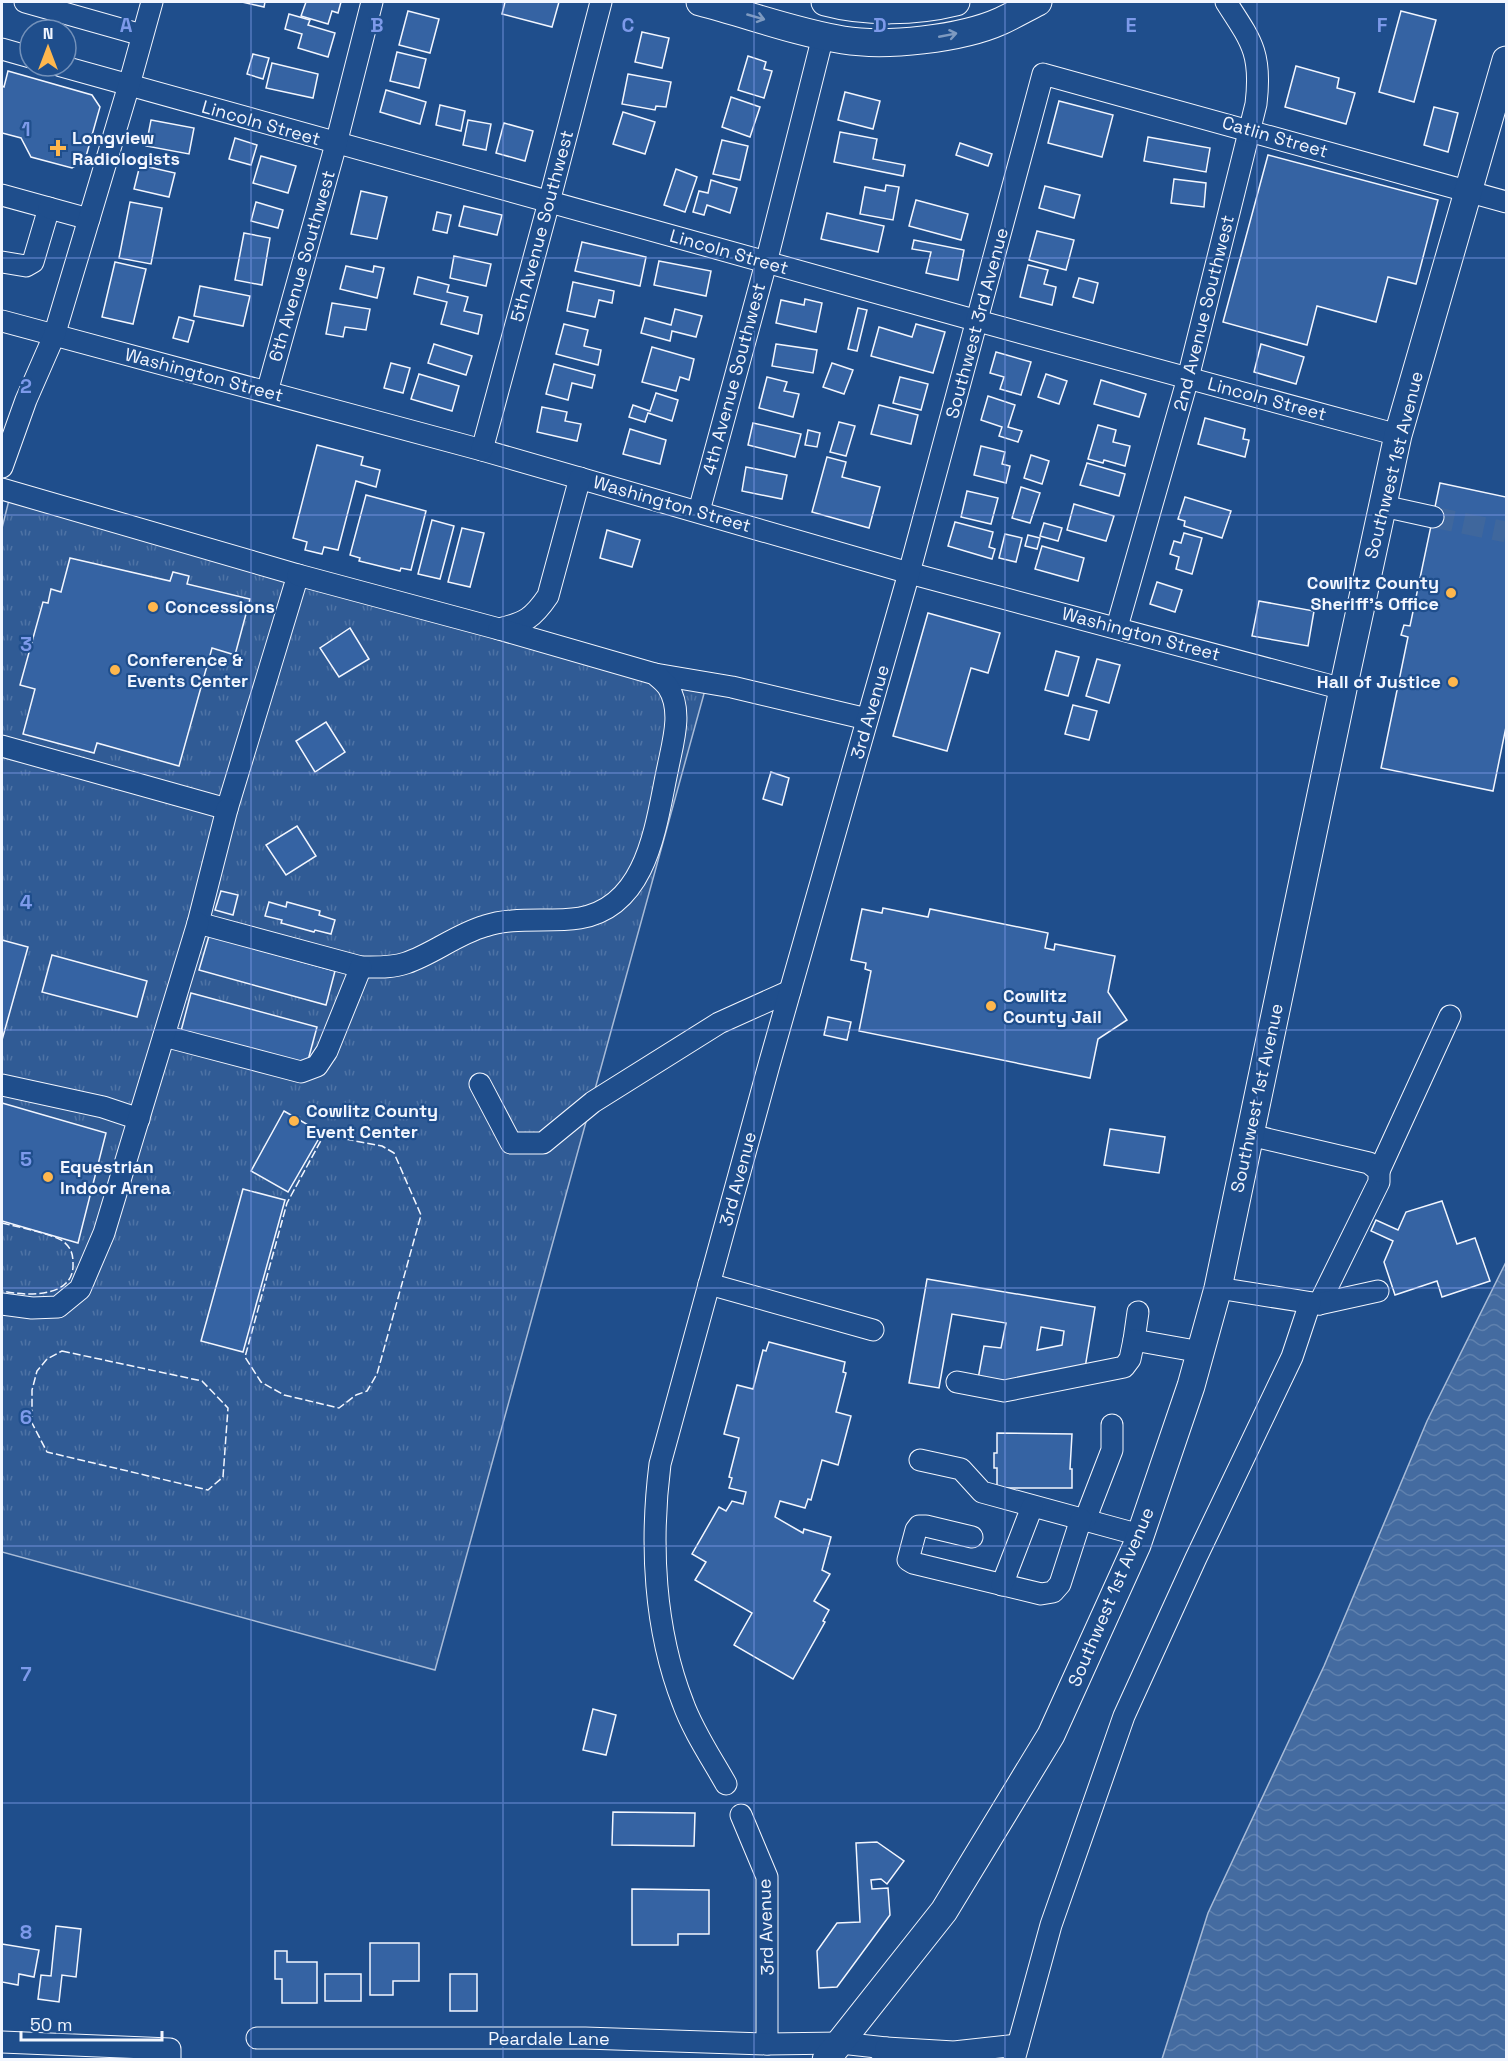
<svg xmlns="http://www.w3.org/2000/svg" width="1508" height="2061" viewBox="0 0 1508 2061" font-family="'Space Grotesk',sans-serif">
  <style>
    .park { fill: url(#park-tufts); stroke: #a8bbd7; stroke-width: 1.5 }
    .water { fill: url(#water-waves); stroke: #a8bbd7; stroke-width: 1.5 }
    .building { fill: #3563a3; stroke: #f2f6ff; stroke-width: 1.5; fill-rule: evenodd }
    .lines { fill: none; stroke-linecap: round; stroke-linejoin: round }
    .minor-tunnel { stroke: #3f679d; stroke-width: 21; stroke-dasharray: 21 10; stroke-linecap: butt }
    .minor-casing { stroke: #f2f6ff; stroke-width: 23 }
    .major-casing { stroke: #f2f6ff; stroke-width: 29 }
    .minor { stroke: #1f4e8c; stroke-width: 21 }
    .major { stroke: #1f4e8c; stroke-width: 27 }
    .fence { stroke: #f2f6ff; stroke-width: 1.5; stroke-dasharray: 8 3; stroke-linecap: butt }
    .oneway { stroke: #7e9ac0 }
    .grid { fill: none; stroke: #7d9aea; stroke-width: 1.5; stroke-opacity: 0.55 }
    .poi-dot { fill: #ffb74d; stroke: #1f4e8c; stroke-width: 2 }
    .labels { text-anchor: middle; stroke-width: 4.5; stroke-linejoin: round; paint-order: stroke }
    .street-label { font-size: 18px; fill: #f2f6ff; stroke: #1f4e8c }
    .poi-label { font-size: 18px; font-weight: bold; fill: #f2f6ff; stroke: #1f4e8c; text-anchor: start }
    .grid-label { font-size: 20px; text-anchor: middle; font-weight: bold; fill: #7d9aea; stroke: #1f4e8c; stroke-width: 4.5; stroke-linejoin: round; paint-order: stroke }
  </style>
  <defs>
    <pattern id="park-tufts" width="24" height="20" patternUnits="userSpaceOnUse" patternTransform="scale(1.5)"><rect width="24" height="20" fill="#305b95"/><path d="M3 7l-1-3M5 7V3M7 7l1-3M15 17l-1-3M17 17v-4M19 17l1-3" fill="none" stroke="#4e73a5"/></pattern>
    <pattern id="water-waves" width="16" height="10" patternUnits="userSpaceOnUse" patternTransform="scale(1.5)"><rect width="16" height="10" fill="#446ba0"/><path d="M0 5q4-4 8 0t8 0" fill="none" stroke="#5f81ae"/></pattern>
  </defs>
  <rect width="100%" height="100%" fill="#1f4e8c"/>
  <path class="park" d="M9,500L705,690L435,1670L2,1552V528Z"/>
  <path class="water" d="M1506,1262V2059H1162L1208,1913L1324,1666L1427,1421Z"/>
  <g class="building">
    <path d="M242,2H265L264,7Z"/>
    <path d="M306,2H341L338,13L332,11L328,24L301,16Z"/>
    <path d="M505,2H559L552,27L502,14Z"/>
    <path d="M408,11L439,19L430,53L399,45Z"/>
    <path d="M1401,11L1436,20L1414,102L1379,92Z"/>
    <path d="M289,14L310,20L308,25L335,33L328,57L298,48L302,34L285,29Z"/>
    <path d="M642,32L669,38L662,68L635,62Z"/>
    <path d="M397,52L426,59L419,88L390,81Z"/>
    <path d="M253,54L269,58L263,79L247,74Z"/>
    <path d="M748,56L766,62L764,69L772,71L764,98L738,90Z"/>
    <path d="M272,63L318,74L313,98L266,88Z"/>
    <path d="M1296,66L1339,78L1337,88L1355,93L1346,124L1285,107Z"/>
    <path d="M8,71L92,95L100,107L85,160L72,168L31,157L21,138L2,133V86L4,87Z"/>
    <path d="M628,74L671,82L666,107L656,106L655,110L622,104Z"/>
    <path d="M386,90L426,102L420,124L380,112Z"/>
    <path d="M845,92L880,101L873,129L838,120Z"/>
    <path d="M731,97L760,107L750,137L722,127Z"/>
    <path d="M1059,101L1113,115L1102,157L1048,143Z"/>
    <path d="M440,105L465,111L461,131L436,125Z"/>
    <path d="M1434,107L1458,113L1448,152L1424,145Z"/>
    <path d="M623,112L655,122L645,154L613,144Z"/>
    <path d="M151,120L194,128L189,154L146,146Z"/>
    <path d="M468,120L491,124L486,150L463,145Z"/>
    <path d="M504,123L533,131L525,161L496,153Z"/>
    <path d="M840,132L877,139L873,159L905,165L903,176L834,162Z"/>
    <path d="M1148,137L1210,148L1206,172L1144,161Z"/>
    <path d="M235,138L257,145L251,165L229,159Z"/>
    <path d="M722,140L748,146L740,180L713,174Z"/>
    <path d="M960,143L992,154L988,166L956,155Z"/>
    <path d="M1268,155L1438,200L1416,284L1388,277L1376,322L1317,306L1307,345L1223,322Z"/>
    <path d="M261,156L296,166L288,193L253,183Z"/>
    <path d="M140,165L175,173L169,197L134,189Z"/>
    <path d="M676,169L697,177L685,212L664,205Z"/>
    <path d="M1174,179L1206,183L1204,207L1171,203Z"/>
    <path d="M711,180L737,188L730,213L707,205L704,215L693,212L699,191L708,193Z"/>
    <path d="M886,185L899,187L893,220L860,214L865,187L885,191Z"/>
    <path d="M1045,186L1080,195L1074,218L1039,208Z"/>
    <path d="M361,191L387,197L377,239L351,234Z"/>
    <path d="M916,200L968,214L961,240L909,226Z"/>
    <path d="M130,202L162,208L151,264L119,258Z"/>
    <path d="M256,202L283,210L278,228L251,221Z"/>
    <path d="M464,206L502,215L497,235L459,226Z"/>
    <path d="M437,212L451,215L447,233L433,230Z"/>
    <path d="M827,213L884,226L878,252L821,239Z"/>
    <path d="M1037,231L1074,240L1066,270L1029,260Z"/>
    <path d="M244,233L270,238L262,285L235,280Z"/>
    <path d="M914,240L964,250L958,280L926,273L931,252L912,249Z"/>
    <path d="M582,242L646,257L640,286L575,271Z"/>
    <path d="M454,256L491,264L486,286L450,278Z"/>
    <path d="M659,261L711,271L706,296L654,285Z"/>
    <path d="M115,262L146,269L133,324L102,317Z"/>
    <path d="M1028,265L1048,270L1044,284L1056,287L1052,305L1020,297Z"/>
    <path d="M346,266L373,272L374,266L384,268L377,298L340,289Z"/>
    <path d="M418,277L449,285L447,292L468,297L464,311L482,315L478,334L441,324L447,302L414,294Z"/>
    <path d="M1079,278L1098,283L1093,303L1073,297Z"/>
    <path d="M573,282L614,291L612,303L599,300L595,317L567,311Z"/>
    <path d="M200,286L250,296L243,326L194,316Z"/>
    <path d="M805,299L822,303L816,332L776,323L781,300L804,305Z"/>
    <path d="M332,303L370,309L366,330L345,327L343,337L326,334Z"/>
    <path d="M858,308L867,310L857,351L848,349Z"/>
    <path d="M675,309L702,316L696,337L672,331L670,341L641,333L645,318L671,325Z"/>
    <path d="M179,317L194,321L188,342L173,338Z"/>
    <path d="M564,324L588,330L584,346L601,350L598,365L556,354Z"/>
    <path d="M916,324L945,332L933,373L871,356L879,327L912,337Z"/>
    <path d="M434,344L472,356L466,375L428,363Z"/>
    <path d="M776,344L817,350L813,373L772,366Z"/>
    <path d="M1261,344L1304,357L1296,384L1254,372Z"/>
    <path d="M652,347L694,359L689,380L680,377L676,391L642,382Z"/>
    <path d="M996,352L1031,362L1021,395L1000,389L1004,377L990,373Z"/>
    <path d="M391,363L410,368L403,393L384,388Z"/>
    <path d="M832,363L853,370L844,394L823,387Z"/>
    <path d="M554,364L595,375L592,388L572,383L568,400L546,394Z"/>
    <path d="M419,374L459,386L452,411L411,399Z"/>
    <path d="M1046,374L1067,381L1059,404L1038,397Z"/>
    <path d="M767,377L787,382L784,391L799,394L793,417L759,408Z"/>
    <path d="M900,377L928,384L921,410L893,403Z"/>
    <path d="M1101,380L1146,394L1139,417L1094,404Z"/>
    <path d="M656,393L678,400L672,421L648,413L645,422L629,417L633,405L650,411Z"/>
    <path d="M988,396L1015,405L1008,427L1022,431L1018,442L999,436L1002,427L981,420Z"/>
    <path d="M879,405L918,415L911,444L871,434Z"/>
    <path d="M542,407L567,412L565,421L581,424L577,441L537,432Z"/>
    <path d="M1205,418L1245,429L1243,439L1249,440L1245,457L1198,444Z"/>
    <path d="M839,422L855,426L846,456L830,452Z"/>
    <path d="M753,423L801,434L795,457L748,445Z"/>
    <path d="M1098,425L1116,430L1113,442L1130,446L1125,466L1104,460L1103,463L1088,459Z"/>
    <path d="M630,429L666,440L660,464L623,454Z"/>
    <path d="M808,430L820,433L817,447L805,445Z"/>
    <path d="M317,445L363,457L361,465L380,470L376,487L356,481L338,550L324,547L322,554L305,550L307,542L293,538Z"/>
    <path d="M981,446L1005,452L1002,464L1010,466L1006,483L974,475Z"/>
    <path d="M1031,455L1049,461L1042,484L1024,478Z"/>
    <path d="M827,457L846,462L842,477L880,487L869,528L812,512Z"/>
    <path d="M1087,463L1125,474L1119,496L1080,485Z"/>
    <path d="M746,467L787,475L782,499L742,491Z"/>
    <path d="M1440,483L1506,497V727L1493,791L1381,768L1408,637L1401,635L1404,625L1410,626Z"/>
    <path d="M1021,487L1040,493L1030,523L1012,518Z"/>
    <path d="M967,491L998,498L991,524L961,517Z"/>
    <path d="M366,495L426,511L411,570L401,568L400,571L359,561L360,558L350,555Z"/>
    <path d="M1185,497L1231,511L1222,538L1184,526L1185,521L1178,519Z"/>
    <path d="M1074,504L1114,516L1106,541L1067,530Z"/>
    <path d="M432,520L454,526L440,579L418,574Z"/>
    <path d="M955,522L993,532L989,547L995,549L992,559L948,546Z"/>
    <path d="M1044,523L1062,528L1058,541L1040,536Z"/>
    <path d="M462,528L484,533L470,587L448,582Z"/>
    <path d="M607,530L640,540L632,567L600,558Z"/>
    <path d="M1184,533L1202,538L1192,574L1176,569L1179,557L1170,554L1174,541L1181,543Z"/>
    <path d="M1005,534L1022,538L1016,562L999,558Z"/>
    <path d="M1028,535L1040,538L1037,549L1025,546Z"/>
    <path d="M1042,546L1084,558L1078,581L1035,569Z"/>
    <path d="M70,558L170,581L173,572L189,576L187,584L250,599L235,655L212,648L179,766L97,743L94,753L23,734L35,689L20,685L43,602L48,603L51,589L61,592Z"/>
    <path d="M1157,582L1182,590L1175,612L1150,604Z"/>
    <path d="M1259,601L1314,611L1308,646L1252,636Z"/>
    <path d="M928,613L1000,633L988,673L971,668L947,751L893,736Z"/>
    <path d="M350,628L369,659L339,677L320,648Z"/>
    <path d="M1056,651L1079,657L1068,696L1045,690Z"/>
    <path d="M1097,659L1120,665L1109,703L1086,696Z"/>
    <path d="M1073,705L1097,711L1089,740L1065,734Z"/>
    <path d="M326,722L345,752L315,772L296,741Z"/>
    <path d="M771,772L789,778L782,805L763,799Z"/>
    <path d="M297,826L316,856L286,875L266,845Z"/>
    <path d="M221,891L238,895L233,915L215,910Z"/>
    <path d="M269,902L286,907L287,902L320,911L319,915L335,920L331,934L315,930L314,932L281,923L282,920L265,916Z"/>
    <path d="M883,908L928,917L930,909L1048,933L1045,948L1054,950L1055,944L1115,956L1108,992L1127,1020L1098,1039L1090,1078L859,1031L871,971L865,969L866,963L851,960L862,909L882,913Z"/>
    <path d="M209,936L335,971L326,1005L199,970Z"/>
    <path d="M2,940L28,947L2,1040Z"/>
    <path d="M52,955L147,981L137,1017L42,992Z"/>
    <path d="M191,993L317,1027L307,1064L181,1031Z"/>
    <path d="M828,1017L851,1022L847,1040L824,1035Z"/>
    <path d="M2,1103L106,1133L78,1243L2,1221Z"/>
    <path d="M284,1111L322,1133L288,1192L251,1171Z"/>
    <path d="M1110,1129L1165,1137L1159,1173L1104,1165Z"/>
    <path d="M243,1189L285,1200L243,1352L201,1341Z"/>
    <path d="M1442,1201L1457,1244L1475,1238L1490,1281L1442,1297L1437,1281L1395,1295L1384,1262L1393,1241L1371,1231L1376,1220L1398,1230L1406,1212Z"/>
    <path d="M927,1279L1095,1307L1085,1368L1008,1384L978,1379L984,1346L1001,1348L1006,1323L952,1314L939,1388L909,1383ZM1041,1327L1064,1331L1062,1345L1037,1350Z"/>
    <path d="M769,1342L845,1362L843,1372L846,1373L836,1412L851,1416L838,1465L822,1460L811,1500L808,1499L805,1508L780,1501L775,1517L803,1533L804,1529L831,1537L822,1570L830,1574L814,1601L829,1610L823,1621L825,1622L793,1679L734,1645L752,1613L695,1580L706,1562L692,1554L719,1507L726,1511L732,1501L743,1504L746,1492L729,1488L732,1478L729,1477L739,1438L724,1434L737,1385L753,1389L763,1350L766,1351Z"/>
    <path d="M997,1433L1072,1434L1070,1469H1072V1488H997V1468H994V1453H997Z"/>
    <path d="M593,1709L616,1715L606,1755L583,1750Z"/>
    <path d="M613,1812L695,1813L694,1846L612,1845Z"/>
    <path d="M877,1842L904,1861L887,1884L881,1879L871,1880L872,1889L888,1888L890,1915L837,1987L819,1988L817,1951L837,1923L860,1922L856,1843Z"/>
    <path d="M632,1889L709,1890V1934H678V1945H632Z"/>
    <path d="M56,1926L81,1929L76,1977L62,1975L59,2002L38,1999L41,1975L51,1976Z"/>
    <path d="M370,1943H419V1981H393V1995H370Z"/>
    <path d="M2,1944L39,1950L34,1977L19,1974L18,1985L2,1982Z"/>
    <path d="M275,1951H287V1962H317V2003H282V1979H275Z"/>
    <rect x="325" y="1974" width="36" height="27"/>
    <rect x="450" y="1974" width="27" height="37"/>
  </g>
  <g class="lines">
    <path class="minor-tunnel" d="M1433,517L1506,532"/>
    <g class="minor-casing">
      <g id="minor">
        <path d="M25,2L142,35"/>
        <path d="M2,49L30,57"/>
        <path d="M61,66L978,321L1398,435"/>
        <path d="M2,195L49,208L33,262L26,266L2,262"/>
        <path d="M49,208L89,219"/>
        <path d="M2,321L482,450L909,573L1343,689"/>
        <path d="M267,392L336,144L372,2"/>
        <path d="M482,450L549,202L601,2"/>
        <path d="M2,467L26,400L54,336L129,85L152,2"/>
        <path d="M2,489L298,575L227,809L2,746"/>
        <path d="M1383,506L1433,517"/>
        <path d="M699,511L766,263L823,36"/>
        <path d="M298,575L499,629C525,623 533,618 548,596L580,478"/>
        <path d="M1117,627L1188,378L1256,104C1262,54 1252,42 1226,2"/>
        <path d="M655,674L732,687L867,719"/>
        <path d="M227,809L198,923L361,967C376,967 392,968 406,963C433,954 457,934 485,926C515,916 549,923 580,918C649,906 656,822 668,767C673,742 683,710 668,687C665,682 659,678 655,674L499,629"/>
        <path d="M164,1036L301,1072L317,1066L327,1051L361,967"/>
        <path d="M480,1084L511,1143H543L593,1102L719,1023L790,991"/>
        <path d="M2,1085L103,1107L139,1119"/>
        <path d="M1250,1135L1369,1163L1379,1171V1182L1319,1304"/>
        <path d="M1379,1171L1450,1016"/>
        <path d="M709,1284L873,1330"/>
        <path d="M1218,1288L1319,1304L1378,1291"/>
        <path d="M2,1304L32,1308L58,1307L80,1289L104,1233L198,923"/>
        <path d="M1134,1340L1138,1312"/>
        <path d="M957,1382L1004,1391L1124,1367L1130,1359L1134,1340L1201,1352"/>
        <path d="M920,1460L961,1469L982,1492L1140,1535"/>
        <path d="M1085,1520L1112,1450V1425"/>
        <path d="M972,1537L926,1526H919L916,1530L908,1560L913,1563L1041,1594L1053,1592L1060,1584L1081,1519"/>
        <path d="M1002,1585L1032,1507"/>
        <path d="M726,1784C712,1759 693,1731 683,1703C654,1629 650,1543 660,1464L769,1065L909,573L1043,74L1506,202"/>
        <path d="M741,1815L767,1877V2044"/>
        <path d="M257,2038H585L767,2044L841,2043L886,2048L882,2060"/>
        <path d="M2,2042L170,2049V2060"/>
        <path d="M886,2048L954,2052L1018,2045"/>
        <path d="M1014,2060L1051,1925L1124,1716L1196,1558L1292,1357L1310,1303"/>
      </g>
    </g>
    <g class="major-casing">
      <g id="major">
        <path d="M700,2C747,14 794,32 843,40C886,47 961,39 1001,21C1014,15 1026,8 1038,2"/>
        <path d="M825,2C866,13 916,12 956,2"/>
        <path d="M826,2060L944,1911L1051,1735L1137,1545L1191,1386L1218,1288L1343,689L1398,435L1506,60"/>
      </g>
    </g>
    <use href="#minor" class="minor"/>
    <use href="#major" class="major"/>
    <g class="fence">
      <path d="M324,1135L382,1146L394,1153L421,1215L377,1374L367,1391L356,1395L339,1408L284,1395L261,1382L245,1357L287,1203Z"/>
      <path d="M2,1223C14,1226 57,1235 64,1242C71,1248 73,1254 73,1263C75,1299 25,1296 2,1291"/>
      <path d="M62,1351L202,1381L228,1408L223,1477L208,1490L47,1452L32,1423V1390L37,1371L47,1359Z"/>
    </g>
  </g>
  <defs><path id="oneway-shaft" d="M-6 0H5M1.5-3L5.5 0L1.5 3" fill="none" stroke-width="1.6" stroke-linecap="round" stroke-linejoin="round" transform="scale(1.5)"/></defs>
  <g class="oneway">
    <use href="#oneway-shaft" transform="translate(756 17) rotate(16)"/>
    <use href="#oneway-shaft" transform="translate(948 35) rotate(-11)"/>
  </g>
  <path class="grid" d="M251,2V2060M503,2V2060M754,2V2060M1005,2V2060M1257,2V2060M2,258H1506M2,515H1506M2,773H1506M2,1030H1506M2,1288H1506M2,1546H1506M2,1803H1506"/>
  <g class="poi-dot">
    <path d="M55 139h6v6h6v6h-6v6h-6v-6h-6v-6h6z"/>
    <circle cx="1451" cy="593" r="6"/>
    <circle cx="153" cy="607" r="6"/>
    <circle cx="115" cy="670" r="6"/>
    <circle cx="1453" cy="682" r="6"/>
    <circle cx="991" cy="1006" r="6"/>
    <circle cx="294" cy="1121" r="6"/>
    <circle cx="48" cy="1177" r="6"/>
  </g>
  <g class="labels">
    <g class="street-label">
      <text transform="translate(261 123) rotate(16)" y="6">Lincoln Street</text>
      <text transform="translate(1275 137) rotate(16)" y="6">Catlin Street</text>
      <text transform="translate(542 226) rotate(-75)" y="6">5th Avenue Southwest</text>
      <text transform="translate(729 252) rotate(16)" y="6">Lincoln Street</text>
      <text transform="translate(302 266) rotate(-74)" y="6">6th Avenue Southwest</text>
      <text transform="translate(1204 313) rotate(-76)" y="6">2nd Avenue Southwest</text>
      <text transform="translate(977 323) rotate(-75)" y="6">Southwest 3rd Avenue</text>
      <text transform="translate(204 375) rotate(15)" y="6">Washington Street</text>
      <text transform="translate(734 379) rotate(-75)" y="6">4th Avenue Southwest</text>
      <text transform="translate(1267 399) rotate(15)" y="6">Lincoln Street</text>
      <text transform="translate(1394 465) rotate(-76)" y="6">Southwest 1st Avenue</text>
      <text transform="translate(672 504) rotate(16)" y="6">Washington Street</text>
      <text transform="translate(1141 634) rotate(15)" y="6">Washington Street</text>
      <text transform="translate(870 712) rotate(-74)" y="6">3rd Avenue</text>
      <text transform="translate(1257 1098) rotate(-78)" y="6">Southwest 1st Avenue</text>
      <text transform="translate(738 1179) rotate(-75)" y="6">3rd Avenue</text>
      <text transform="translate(1111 1597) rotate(-67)" y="6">Southwest 1st Avenue</text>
      <text transform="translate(766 1927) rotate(-92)" y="6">3rd Avenue</text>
      <text x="549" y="2045">Peardale Lane</text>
    </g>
    <g class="poi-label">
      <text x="72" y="144">Longview<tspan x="72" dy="21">Radiologists</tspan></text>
      <text x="1439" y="589" text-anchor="end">Cowlitz County<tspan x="1439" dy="21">Sheriff’s Office</tspan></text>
      <text x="165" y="613">Concessions</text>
      <text x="127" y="666">Conference &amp;<tspan x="127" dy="21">Events Center</tspan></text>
      <text x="1441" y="688" text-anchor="end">Hall of Justice</text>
      <text x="1003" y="1002">Cowlitz<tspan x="1003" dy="21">County Jail</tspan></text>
      <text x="306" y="1117">Cowlitz County<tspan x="306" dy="21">Event Center</tspan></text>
      <text x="60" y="1173">Equestrian<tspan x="60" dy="21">Indoor Arena</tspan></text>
    </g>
  </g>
  <g class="grid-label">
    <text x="126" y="32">A</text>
    <text x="377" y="32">B</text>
    <text x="628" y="32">C</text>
    <text x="880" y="32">D</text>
    <text x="1131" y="32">E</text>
    <text x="1382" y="32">F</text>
    <text x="26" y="136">1</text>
    <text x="26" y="393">2</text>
    <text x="26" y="651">3</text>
    <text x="26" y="909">4</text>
    <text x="26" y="1166">5</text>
    <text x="26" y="1424">6</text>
    <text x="26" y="1681">7</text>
    <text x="26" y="1939">8</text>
  </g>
  <rect width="1508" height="2061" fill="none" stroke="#f2f6ff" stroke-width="6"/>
  <g transform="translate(48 48)"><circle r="28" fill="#1f4e8c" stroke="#7391ba" stroke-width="1.5"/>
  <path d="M0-4.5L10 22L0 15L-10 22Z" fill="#ffb74d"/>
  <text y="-9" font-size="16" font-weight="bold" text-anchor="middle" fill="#f2f6ff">N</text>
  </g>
  <path d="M21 2031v9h141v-9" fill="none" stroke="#f2f6ff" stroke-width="3"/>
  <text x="30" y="2031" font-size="18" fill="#f2f6ff" stroke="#1f4e8c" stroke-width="4.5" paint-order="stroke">50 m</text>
</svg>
